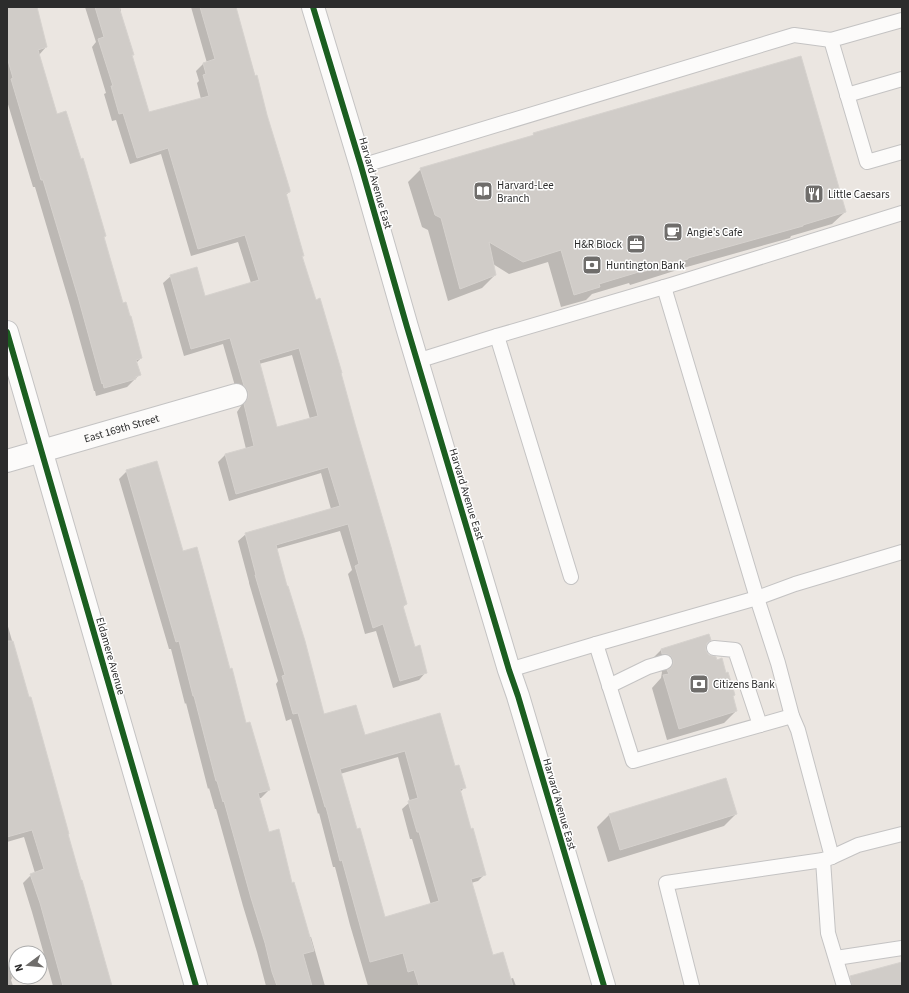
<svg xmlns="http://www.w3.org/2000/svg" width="909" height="993" viewBox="0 0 909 993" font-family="'Source Sans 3',sans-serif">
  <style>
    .shadow { fill: #0003; fill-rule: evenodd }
    .building { fill: #d0ccc8; stroke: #d6d2ce; fill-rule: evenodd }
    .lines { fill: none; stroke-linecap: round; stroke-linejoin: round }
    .service-casing { stroke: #c4c3c3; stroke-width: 16 }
    .minor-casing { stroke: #c4c3c3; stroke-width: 24 }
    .secondary-casing { stroke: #c4c3c3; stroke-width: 24 }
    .service { stroke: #fcfbfa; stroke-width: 14 }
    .minor { stroke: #fcfbfa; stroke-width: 22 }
    .secondary { stroke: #fcfbfa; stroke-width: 22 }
    .cycleway-casing { stroke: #fff; stroke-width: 8 }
    .cycleway { stroke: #1b5e20; stroke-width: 6 }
    .labels { text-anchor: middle; stroke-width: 3; stroke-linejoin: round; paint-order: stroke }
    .street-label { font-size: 11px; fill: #2c2c2c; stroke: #fff }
    .poi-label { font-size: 11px; fill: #2c2c2c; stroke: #fff; text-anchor: start }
  </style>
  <rect width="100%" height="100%" fill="#ebe6e1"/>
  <g class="shadow">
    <path d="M7,7H35L46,47L39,55L56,115L103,238L122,304L141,358L136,363L139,375L127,387L96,396L95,391H94L70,305L35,187H33L7,101Z"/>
    <path d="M85,7H120L121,11L119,12L148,113L201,99L197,83L199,81L196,71L203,64L207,63L191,7H235L289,192L285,196L301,257L340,373L406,604L402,608L414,648L426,672L419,680L393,688L376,631L365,634L348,574L352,570L340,531L276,549L324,715L364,736L454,767L465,787L460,792L471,830L485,874L478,881L471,883L492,957L510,979L513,978L516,986H368L350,925L335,867H333L319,813L318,814L291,719L286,721L276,684L278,681L249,583V582L238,541L246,534L331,509L321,473L229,501L218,462L225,455L246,449L237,412L241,406V399L237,393L223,344L184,356L163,283L171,276L204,297L251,283L238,242L191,256L161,154L130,164L116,120L112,121L104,94L106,93L92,47L96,42ZM292,355L310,419L276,428L259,364ZM398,757L410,802L402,809L410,839H412L431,905L384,918L356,830L340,774Z"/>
    <path d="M534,134L845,212L832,224L791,236L790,238L676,270L674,271L630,285L629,283L592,294L586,300L561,307L548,262L509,274L493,264L495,275L482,288L448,301L428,230L422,227L408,182L421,169L532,136Z"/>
    <path d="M127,471L183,552L229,670L245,724L269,790L261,798H258L268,833L292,884L309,937H311L325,986H266L257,952L243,906L216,809H215L209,788L208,789L186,703L185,704L171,649H169L119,479Z"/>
    <path d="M7,623L67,835L111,986H53L32,912L23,883L31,875L35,873L24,837L7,842Z"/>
    <path d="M708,635L706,644L705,652L734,695L732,697L736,711L724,723L667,740L652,688L661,678L662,672L659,667L649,662L661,650Z"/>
    <path d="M725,779L736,814L724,826L608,862L597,827L609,815Z"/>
    <path d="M7,960L12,978L11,980L13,986H7Z"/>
  </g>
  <g class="building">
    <path d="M7,7H37L47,47L38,50L57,114L66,111L81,159L83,158L106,236L104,237L123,303L126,302L130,316H131L142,358L136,360L141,375L135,377L136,379L104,388L103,383L102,384L78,297L43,180H41L11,79L13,78L7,57Z"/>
    <path d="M95,7H119L134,55H132L149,112L209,96L203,75L206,74L203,63L215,59L200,7H236L255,76L257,75L267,115L290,190V192L286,193L304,256H302L316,300L320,298L342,373H341L355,424L391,547L394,558L407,604L403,606L415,647L420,645L427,673L400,681L383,624L373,628L355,566L359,564L348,524L276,545L287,586H288L305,641L324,714L356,705L365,735L440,713L455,766L459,765L466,788L460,789L471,829L473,828L486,875L471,879L493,955L503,952L513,986H419L414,970L408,972L403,953L370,962L342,860L340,861L326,807H325L298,713L293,714L282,676L285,675L255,575H256L245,533L340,506L328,467L236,494L225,454L254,446L244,404L248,398V391L244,386L230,338L191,349L170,275L197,267L205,296L259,280L245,235L198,249L168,148L137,158L123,113L119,114L111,86H113L98,39L104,37ZM299,348L318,416L277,427L259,360ZM405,751L418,798L408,801L417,832H419L439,901L385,917L360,828L357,829L340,769Z"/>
    <path d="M801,56L846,212L803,225V226L688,258V259L642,272V271L599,284L600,287L574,295L561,250L523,262L489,242L496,275L460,289L441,218L435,215L420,168L534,135L533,133Z"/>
    <path d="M157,461L183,551L197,547L230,669L232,668L246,723L250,722L270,790L258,793L269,832L279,829L292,883L294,882L314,951L303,954L312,986H277L272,972L265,943L251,898L224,801L223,802L217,781H216L194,696H193L179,641L176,642L126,470Z"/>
    <path d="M709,634L711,640L707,643L706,648V651L709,655L716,657L717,660L722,658L726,673L728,672L735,695L733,696L737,711L679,729L663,675L669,674L667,670L671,668L673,664V660L671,656L667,654H662L661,649Z"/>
    <path d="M7,641H13L29,697H31L69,834H68L81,880H82L112,986H63L40,903L30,874L44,869L32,830L7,837Z"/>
    <path d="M726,778L737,814L620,850L609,814Z"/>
    <path d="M902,962V986H852L850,976Z"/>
  </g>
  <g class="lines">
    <g class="service-casing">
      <g id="service">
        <path d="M902,20L831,40L867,162L902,152"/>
        <path d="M847,95L902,79"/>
        <path d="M361,166L794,35L831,40"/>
        <path d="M664,287L757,598L778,663L792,716L798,730L832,857L823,860L666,883L692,986"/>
        <path d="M497,336L571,577"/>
        <path d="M417,361L497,336L671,285L902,213"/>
        <path d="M596,644L633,761L792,716"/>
        <path d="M714,648L735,650L760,725"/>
        <path d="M509,670L596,644L757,598L795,584L902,552"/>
        <path d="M609,686L648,667L665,662"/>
        <path d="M832,857L858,845L902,834"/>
        <path d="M823,860L828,933L844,986"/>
        <path d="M836,958L902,948"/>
      </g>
    </g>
    <g class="minor-casing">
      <g id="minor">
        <path d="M7,332L196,986"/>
        <path id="s1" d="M7,461L236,395"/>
      </g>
    </g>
    <g class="secondary-casing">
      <path id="secondary" d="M313,7L361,166L407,327L509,670L518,696L604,986"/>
    </g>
    <use href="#service" class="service"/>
    <use href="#minor" class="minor"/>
    <use href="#secondary" class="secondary"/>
    <g class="cycleway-casing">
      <g id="cycleway">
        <path d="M313,7L361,166L407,327L509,670L518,696L604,986"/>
        <path d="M7,332L196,986"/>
      </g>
    </g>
    <use href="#cycleway" class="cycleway"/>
  </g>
  <defs>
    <g id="library-square" transform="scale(1)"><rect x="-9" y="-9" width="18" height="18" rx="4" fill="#6f6d6b" stroke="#fff"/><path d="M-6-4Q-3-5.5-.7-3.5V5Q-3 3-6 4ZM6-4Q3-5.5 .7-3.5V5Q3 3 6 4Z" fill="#fff"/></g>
    <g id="restaurant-square" transform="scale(1)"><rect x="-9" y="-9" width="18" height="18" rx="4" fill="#6f6d6b" stroke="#fff"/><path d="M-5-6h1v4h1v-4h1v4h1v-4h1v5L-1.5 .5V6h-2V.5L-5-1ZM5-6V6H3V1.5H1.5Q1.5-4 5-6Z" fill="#fff"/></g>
    <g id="cafe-square" transform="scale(1)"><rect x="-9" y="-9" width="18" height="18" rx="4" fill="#6f6d6b" stroke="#fff"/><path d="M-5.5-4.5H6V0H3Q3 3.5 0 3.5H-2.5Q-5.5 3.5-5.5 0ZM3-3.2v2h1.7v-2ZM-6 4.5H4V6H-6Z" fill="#fff"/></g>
    <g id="office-square" transform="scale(1)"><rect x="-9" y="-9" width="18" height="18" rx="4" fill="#6f6d6b" stroke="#fff"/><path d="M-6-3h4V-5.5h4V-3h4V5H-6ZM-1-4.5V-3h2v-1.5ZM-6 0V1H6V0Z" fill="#fff"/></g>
    <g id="bank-square" transform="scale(1)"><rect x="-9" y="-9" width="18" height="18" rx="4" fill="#6f6d6b" stroke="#fff"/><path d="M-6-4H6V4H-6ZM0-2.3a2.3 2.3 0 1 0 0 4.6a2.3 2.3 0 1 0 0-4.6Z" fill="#fff"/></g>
  </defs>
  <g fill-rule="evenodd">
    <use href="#library-square" x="483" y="191"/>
    <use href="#restaurant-square" x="814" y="194"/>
    <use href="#cafe-square" x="673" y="232"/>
    <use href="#office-square" x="636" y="244"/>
    <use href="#bank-square" x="592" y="265"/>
    <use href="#bank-square" x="699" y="684"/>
  </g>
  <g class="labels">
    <g class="street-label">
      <text transform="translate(376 183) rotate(74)" y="4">Harvard Avenue East</text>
      <text dy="4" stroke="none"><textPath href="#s1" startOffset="119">East 169th Street</textPath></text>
      <text transform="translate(467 494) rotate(73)" y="4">Harvard Avenue East</text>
      <text transform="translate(111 656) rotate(74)" y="4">Eldamere Avenue</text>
      <text transform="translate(560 804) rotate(74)" y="4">Harvard Avenue East</text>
    </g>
    <g class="poi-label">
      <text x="497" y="189">Harvard-Lee<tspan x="497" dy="13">Branch</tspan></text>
      <text x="828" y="198">Little Caesars</text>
      <text x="687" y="236">Angie's Cafe</text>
      <text x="622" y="248" text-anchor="end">H&amp;R Block</text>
      <text x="606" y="269">Huntington Bank</text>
      <text x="713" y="688">Citizens Bank</text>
    </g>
  </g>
  <rect width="909" height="993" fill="none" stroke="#2c2c2c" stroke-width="16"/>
  <g transform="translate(28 965) rotate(254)"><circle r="19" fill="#ffffff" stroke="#ababab"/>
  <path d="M0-3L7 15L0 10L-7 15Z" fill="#6f6d6b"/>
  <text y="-6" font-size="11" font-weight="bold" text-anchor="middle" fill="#2c2c2c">N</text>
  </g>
</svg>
